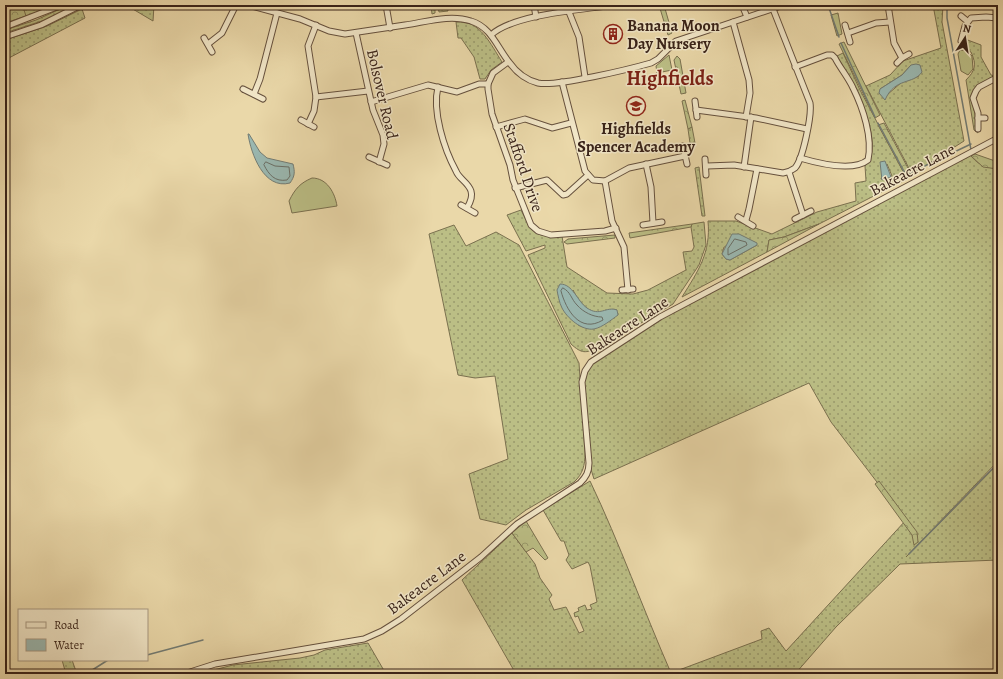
<svg xmlns="http://www.w3.org/2000/svg" width="1003" height="679" viewBox="0 0 1003 679" font-family="Alegreya,serif">
  <style>
    .grass { fill: url(#grass-dots); stroke: #7a704f; fill-rule: evenodd }
    .forest { fill: url(#forest-crowns); stroke: #7a704f }
    .green { fill: #bbbe85; stroke: #7a704f }
    .water { fill: #9ab8b1; stroke: #737c74 }
    .lines { fill: none; stroke-linecap: round; stroke-linejoin: round }
    .shore { stroke: #6a6e65; stroke-width: 1 }
    .stream { stroke: #737c74; stroke-width: 1.5 }
    .minor-casing { stroke: #65503d; stroke-width: 7 }
    .minor { stroke: #f1e6c7; stroke-width: 5 }
    .labels { text-anchor: middle; stroke-width: 3; stroke-linejoin: round; paint-order: stroke }
    .poi-label { font-size: 16px; font-weight: bold; fill: #392319; stroke: #f1e6c7; text-anchor: start }
    .street-label { font-size: 16px; fill: #392319; stroke: #f1e6c7 }
    .district-label { font-size: 20px; font-weight: bold; fill: #7a1f14; stroke: #f1e6c7 }
  </style>
  <defs>
    <pattern id="grass-dots" width="8" height="8" patternUnits="userSpaceOnUse"><rect width="8" height="8" fill="#bbbe85"/><path d="M2 2h.1M6 6h.1" fill="none" stroke="#999a6c" stroke-width="1.8" stroke-linecap="round"/></pattern>
    <pattern id="forest-crowns" width="20" height="18" patternUnits="userSpaceOnUse"><rect width="20" height="18" fill="#bbbe85"/><path d="M2 6a3 3 0 1 1 6 0M12 15a3 3 0 1 1 6 0" fill="none" stroke="#999a6c"/></pattern>
  </defs>
  <rect width="100%" height="100%" fill="#ead8a9"/>
  <filter id="stains"><feTurbulence type="fractalNoise" baseFrequency=".005" numOctaves="4"/><feColorMatrix values="0 0 0 0 .2 0 0 0 0 .09 0 0 0 0 .02 0 0 0 .5 -.17"/></filter>
  <radialGradient id="worn" r=".72"><stop offset=".6" stop-color="#630" stop-opacity="0"/><stop offset="1" stop-color="#630" stop-opacity=".3"/></radialGradient>
  <g class="grass">
    <path d="M5,5H53L23,18L14,7L5,9Z"/>
    <path d="M69,5H75L48,19L5,33V30L36,20Z"/>
    <path d="M126,5H154L153,21Z"/>
    <path d="M431,5H447L448,11L439,12L438,6H435V13L432,14Z"/>
    <path d="M933,5H943L942,22L964,141L912,174L866,86L890,75L903,61L941,48ZM911,65L919,76L902,82L888,94L880,89L902,75Z"/>
    <path d="M82,9L85,18L5,60V40L47,26Z"/>
    <path d="M456,22C480,19 491,45 502,62L491,70L485,79H480L474,57L461,38H458Z"/>
    <path d="M965,39L981,45V57L991,75L995,76C986,81 975,85 972,95L978,133L974,130L966,80C975,71 977,65 971,52L963,48L962,44Z"/>
    <path d="M843,53L860,90L907,179L819,224L784,237L769,240L767,252L682,297C698,271 711,253 708,221H736L772,234L817,212L856,201L855,183L866,181L865,166C888,143 850,79 837,56ZM887,164L892,176L881,179ZM757,245L730,260L726,259L722,254L724,247Z"/>
    <path d="M692,127L695,143H690L688,129Z"/>
    <path d="M969,153C977,165 985,167 998,169V461L906,557L998,464V560L900,564L836,627L795,674H516L462,580L512,533L535,564L540,578L552,595L549,599L554,610L566,607L579,633L584,631L578,616L575,617L574,613L579,611L578,608L585,605L587,610L592,609L590,605L597,602L590,566L588,562L572,569L566,560L569,555L564,541H561L543,510L590,481C620,544 643,609 671,673L762,639L761,631L769,628L786,651L906,520L831,422L809,383L594,479L589,463L582,382L588,366L645,326Z"/>
    <path d="M699,167L705,216H702L695,168Z"/>
    <path d="M521,210C533,234 534,237 562,236L567,267L607,293L633,294L648,290L686,270L683,252L692,251L694,247L691,227L692,224L704,222L706,245L699,265L673,304L599,348C585,353 582,354 571,344L528,255L545,248V245L526,251L507,215ZM573,290C578,300 588,315 602,313C608,311 611,308 617,310C604,321 595,334 578,325Z"/>
    <path d="M454,225L466,246L496,232L519,245L579,363L585,453C585,465 583,474 574,482L526,510L506,525L480,519L469,474L508,459L495,376L475,378L458,375L429,234Z"/>
    <path d="M368,643L386,674H198L233,665L300,658L314,655L325,650Z"/>
    <path d="M62,660H72L77,674H66Z"/>
  </g>
  <g class="forest">
    <path d="M659,5H664L672,33L668,35Z"/>
    <path d="M14,7L24,10L26,16L5,23V9Z"/>
    <path d="M838,13L842,34L837,36L831,15Z"/>
    <path d="M844,42L880,115L875,118L839,44Z"/>
    <path d="M677,56L680,59L686,93L681,94L674,60Z"/>
    <path d="M685,100L692,127L688,129L682,101Z"/>
    <path d="M884,123L909,170L908,173L903,171L878,125Z"/>
    <path d="M975,154L998,162V169L983,167L971,156Z"/>
    <path d="M692,224L691,227L630,238L629,233Z"/>
    <path d="M819,224L767,252L769,240L784,237Z"/>
    <path d="M615,235V238L567,244L564,242L568,239Z"/>
    <path d="M879,481L917,532L918,542L914,545L912,535L875,484Z"/>
    <path d="M526,521L548,558L545,560L533,548L526,552L512,533Z"/>
  </g>
  <g class="green">
    <path d="M960,50L967,51L972,56L973,69L968,75L961,71L958,54Z"/>
    <path d="M669,55L672,70L657,73L656,66Z"/>
    <path d="M312,178C327,178 335,193 337,206L292,213L289,201C295,189 300,183 312,178Z"/>
  </g>
  <g class="water">
    <path d="M916,64L920,65L922,72C913,85 895,77 885,100L879,93L880,89L902,75L911,65Z"/>
    <path d="M248,134H249L260,152L267,158L293,164C295,172 295,176 290,183C264,190 251,154 248,134Z"/>
    <path d="M885,161L891,177L882,180L880,162Z"/>
    <path d="M732,234H739L757,243V245L730,260L726,259L722,254Z"/>
    <path d="M560,284C573,284 577,301 587,308C600,317 606,306 617,310L618,315C611,320 603,327 594,329C582,331 567,318 562,308C559,302 558,295 557,290Z"/>
  </g>
  <g class="lines">
    <g class="shore">
      <path d="M266,162L275,166L289,167L290,176L287,180C275,182 269,175 264,165Z"/>
      <path d="M735,239L746,242L747,245L728,255V249Z"/>
      <path d="M563,288C571,292 571,299 577,305C583,312 593,317 602,317L603,320C580,334 566,310 561,291Z"/>
    </g>
    <g class="stream">
      <path d="M828,5L839,37"/>
      <path d="M947,5V18L971,150"/>
      <path d="M841,43L875,117"/>
      <path d="M878,123L906,175L971,144"/>
      <path d="M909,554L998,463"/>
      <path d="M147,655L203,640"/>
      <path d="M86,674L108,660"/>
    </g>
    <g class="minor-casing">
      <g id="minor">
        <path d="M248,5L300,19L329,31L345,34C365,31 385,28 405,25C426,22 450,14 471,21C491,27 497,47 509,62C516,72 526,80 538,83C556,87 630,69 651,63L658,59L676,41L784,5"/>
        <path d="M386,5L390,28"/>
        <path d="M534,5L536,17"/>
        <path d="M742,5L747,17"/>
        <path d="M888,5L894,43L902,58"/>
        <path d="M569,12L579,37L585,77"/>
        <path d="M961,16L967,21"/>
        <path d="M733,22L749,80L750,93L746,117"/>
        <path d="M845,25L850,42"/>
        <path d="M5,27L62,5"/>
        <path d="M356,33L373,110L383,135L384,144L379,162"/>
        <path d="M848,33L876,23L890,22"/>
        <path d="M491,35C514,14 581,10 613,5"/>
        <path d="M5,37L41,25L81,5"/>
        <path d="M204,38L212,52"/>
        <path d="M961,41L965,26L971,18L986,17L998,18"/>
        <path d="M208,44L222,33L236,5"/>
        <path d="M508,62L493,73L488,84V89L492,114L510,165L513,180L531,225L538,231L551,235L605,231L616,228"/>
        <path d="M897,63L902,58L909,54"/>
        <path d="M795,67L827,55H832L835,58C840,68 848,77 853,88C863,108 873,138 868,160C853,172 817,163 800,158"/>
        <path d="M562,82L585,171L593,180L605,181L629,168L685,156"/>
        <path d="M438,87C432,111 444,149 456,171C459,179 468,182 471,191C473,197 470,203 467,208"/>
        <path d="M243,89L263,99"/>
        <path d="M254,94L260,79L277,13"/>
        <path d="M316,97L368,91"/>
        <path d="M695,101L697,117"/>
        <path d="M371,102L428,85L457,92L479,84H488"/>
        <path d="M696,110L756,118L807,129"/>
        <path d="M978,118H985"/>
        <path d="M301,120L314,127"/>
        <path d="M308,124L314,111L316,97L308,46L316,25"/>
        <path d="M496,127L525,119L552,128L571,123"/>
        <path d="M978,129V113L973,98L976,91L979,87L998,77"/>
        <path d="M683,146L687,164"/>
        <path d="M369,157L387,165"/>
        <path d="M705,159L706,175"/>
        <path d="M646,164L651,187L653,223"/>
        <path d="M707,166L734,165L783,173C788,172 791,171 795,168C803,159 812,115 810,103L773,9"/>
        <path d="M744,167L751,117"/>
        <path d="M789,172L803,215"/>
        <path d="M605,181L612,221L624,247L628,290"/>
        <path d="M515,188L547,180L563,195L567,194L588,175"/>
        <path d="M461,205L475,213"/>
        <path d="M738,217L753,226"/>
        <path d="M795,219L811,211"/>
        <path d="M746,220L749,209L757,169"/>
        <path d="M643,225L662,222"/>
        <path d="M622,290L633,289"/>
        <path d="M184,674L215,664L364,639L382,631L401,619L481,557L517,524L580,483C586,477 589,472 589,463L582,382L585,371L591,362L660,317L998,138"/>
      </g>
    </g>
    <use href="#minor" class="minor"/>
  </g>
  <defs>
    <g id="building-ring" transform="scale(1)"><circle r="9.5" fill="#f1e6c7" stroke="#8f2418" stroke-width="1.5"/><path d="M-4-6H4V6H1V3H-1V6H-4ZM-2.5-4.3h1.7v1.8h-1.7ZM.8-4.3h1.7v1.8H.8ZM-2.5-1h1.7V.8h-1.7ZM.8-1h1.7V.8H.8Z" fill="#8f2418"/></g>
    <g id="school-ring" transform="scale(1)"><circle r="9.5" fill="#f1e6c7" stroke="#8f2418" stroke-width="1.5"/><path d="M0-5L7-2L0 1L-7-2ZM-4 1L0 2.5L4 1V4Q0 6-4 4Z" fill="#8f2418"/></g>
  </defs>
  <g fill-rule="evenodd">
    <use href="#building-ring" x="613" y="34"/>
    <use href="#school-ring" x="636" y="106"/>
  </g>
  <g class="labels">
    <g class="poi-label">
      <text x="627" y="31">Banana Moon<tspan x="627" dy="18">Day Nursery</tspan></text>
      <text x="636" y="134" text-anchor="middle">Highfields<tspan x="636" dy="18">Spencer Academy</tspan></text>
    </g>
    <g class="street-label">
      <text transform="translate(383 94) rotate(77)" y="6">Bolsover Road</text>
      <text transform="translate(524 167) rotate(71)" y="6">Stafford Drive</text>
      <text transform="translate(912 169) rotate(-28)" y="6">Bakeacre Lane</text>
      <text transform="translate(627 325) rotate(-33)" y="6">Bakeacre Lane</text>
      <text transform="translate(426 582) rotate(-37)" y="6">Bakeacre Lane</text>
    </g>
    <g class="district-label">
      <text x="670" y="85">Highfields</text>
    </g>
  </g>
  <rect width="1003" height="679" fill="none" stroke="#ead8a9" stroke-width="20"/>
  <rect x="6" y="6" width="991" height="667" fill="none" stroke="#392319" stroke-width="2"/>
  <rect x="10" y="10" width="983" height="659" fill="none" stroke="#392319"/>
  <rect x="18" y="609" width="130" height="52" fill="#f1e6c7" stroke="#a79881"/>
  <rect x="26" y="622" width="20" height="6" fill="#f1e6c7" stroke="#a79881"/>
  <text x="54" y="629" font-size="12" fill="#392319">Road</text>
  <rect x="26" y="639" width="20" height="12" fill="#9ab8b1" stroke="#a79881"/>
  <text x="54" y="649" font-size="12" fill="#392319">Water</text>
  <g transform="translate(965 38) rotate(12)" stroke="#f1e6c7" stroke-width="3" paint-order="stroke">
  <path d="M0-3L7 15L0 10L-7 15Z" fill="#392319"/>
  <text y="-6" font-size="11" font-weight="bold" text-anchor="middle" fill="#392319">N</text>
  </g>
  <rect width="100%" height="100%" filter="url(#stains)"/>
  <rect width="100%" height="100%" fill="url(#worn)"/>
</svg>
